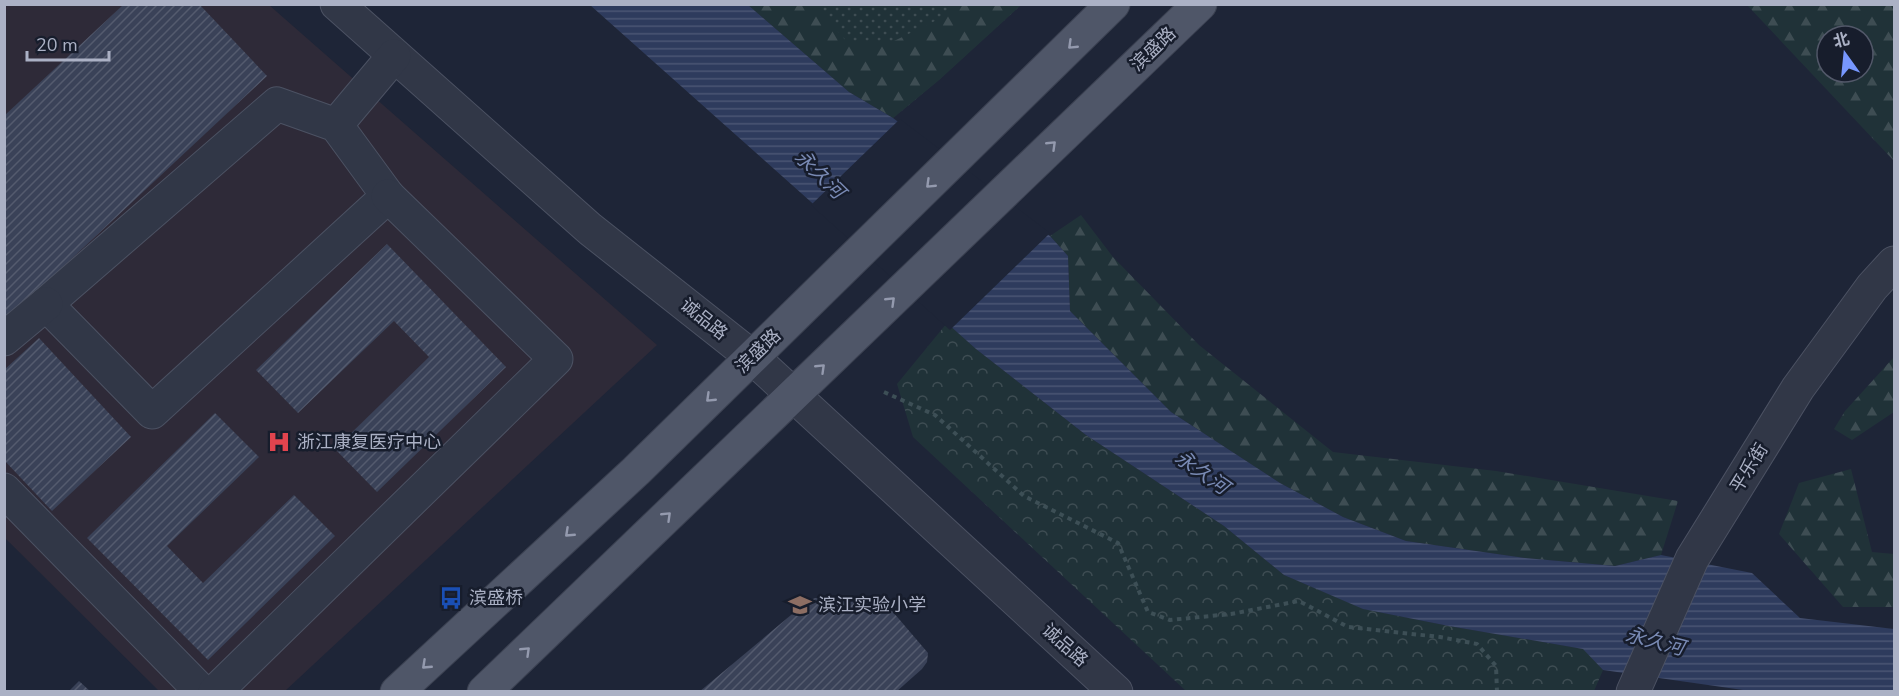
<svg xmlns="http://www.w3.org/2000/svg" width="1899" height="696" viewBox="0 0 1899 696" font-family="'Nunito Sans','Noto Sans SC',sans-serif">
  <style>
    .medical { fill: #2e2a38 }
    .grass { fill: url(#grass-dots) }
    .forest { fill: url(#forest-firs); fill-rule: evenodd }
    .park { fill: url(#park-crowns) }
    .water { fill: url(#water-rules) }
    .pier { fill: #1e2537 }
    .building { fill: url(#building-hatch) }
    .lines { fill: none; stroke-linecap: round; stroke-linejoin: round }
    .minor-casing { stroke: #4c5263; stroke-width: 35 }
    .major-casing { stroke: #3b4151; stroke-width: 35 }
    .path { stroke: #3d4f56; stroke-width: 4; stroke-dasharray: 4.5 4.5; stroke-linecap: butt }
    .minor { stroke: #313747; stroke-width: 33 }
    .major { stroke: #4f5668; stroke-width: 33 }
    .oneway { stroke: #949aae }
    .labels { text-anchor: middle; stroke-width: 5; stroke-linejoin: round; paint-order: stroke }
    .street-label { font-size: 18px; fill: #abb1c5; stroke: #171d2c }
    .poi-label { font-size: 18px; fill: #abb1c5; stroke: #171d2c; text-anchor: start }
    .water-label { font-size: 20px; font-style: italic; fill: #798ab4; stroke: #171d2c }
  </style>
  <defs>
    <pattern id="grass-dots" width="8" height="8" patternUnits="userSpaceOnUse" patternTransform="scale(1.5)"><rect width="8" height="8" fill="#203238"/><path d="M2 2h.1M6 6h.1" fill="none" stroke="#3e4d53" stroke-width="1.8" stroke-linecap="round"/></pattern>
    <pattern id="forest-firs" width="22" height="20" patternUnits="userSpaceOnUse" patternTransform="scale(1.5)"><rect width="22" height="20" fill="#203238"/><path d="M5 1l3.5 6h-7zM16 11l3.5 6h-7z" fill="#3e4d53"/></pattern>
    <pattern id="park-crowns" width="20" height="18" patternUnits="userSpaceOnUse" patternTransform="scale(1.5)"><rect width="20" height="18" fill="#203238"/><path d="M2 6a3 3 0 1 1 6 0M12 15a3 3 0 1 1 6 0" fill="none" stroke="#3e4d53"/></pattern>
    <pattern id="water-rules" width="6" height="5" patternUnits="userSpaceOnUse" patternTransform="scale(1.5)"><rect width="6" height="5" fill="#2e3b5d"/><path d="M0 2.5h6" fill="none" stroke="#4a5573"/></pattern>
    <pattern id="building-hatch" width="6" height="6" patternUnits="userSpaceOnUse" patternTransform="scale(1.5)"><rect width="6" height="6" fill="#3a4258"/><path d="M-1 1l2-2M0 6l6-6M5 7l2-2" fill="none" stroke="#545b6e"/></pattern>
  </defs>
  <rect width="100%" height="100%" fill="#1e2537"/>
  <path class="medical" d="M4,5H269L657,345L285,691H159L5,538Z"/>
  <path class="grass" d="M748,5H1021L939,80L893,118Z"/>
  <g class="forest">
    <path d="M748,5H815L847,42L894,41L935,21L954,5H1021L939,80L893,118L849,92Z"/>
    <path d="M1747,5H1894V161ZM1827,36H1863V72H1827Z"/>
    <path d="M1081,215L1113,257L1199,345L1333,452L1496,471L1678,501L1661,555L1615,566L1525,558L1406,541L1343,517L1280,483L1171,412L1070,311L1068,256L1050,236Z"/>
    <path d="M1894,357V412L1852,440L1834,429L1845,411Z"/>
    <path d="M1851,469L1872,552L1894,554V607H1843L1779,534L1799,483Z"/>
  </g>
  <path class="park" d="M947,323L976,349L1086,435L1224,526L1284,575L1364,609L1449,626L1584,649L1603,670L1594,691H1186L913,437L897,384Z"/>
  <path class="water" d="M590,5H748L849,92L893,118L1050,236L1068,256L1070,311L1171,412L1280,483L1343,517L1406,541L1525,558L1615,566L1661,555L1752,573L1800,618L1894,629V691H1750L1603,670L1583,649L1449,626L1363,609L1284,575L1224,526L1086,435L976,349Z"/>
  <path class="pier" d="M900,119L1050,233L950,330L811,205Z"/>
  <g class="building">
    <path d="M123,5H200L267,76L4,322V116Z"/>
    <path d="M387,244L506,367L377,492L335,449L429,357L394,321L298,413L256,370Z"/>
    <path d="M39,338L131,437L52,511L4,460V370Z"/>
    <path d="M215,413L259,457L167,546L203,583L294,495L335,536L208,660L87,538Z"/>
    <path d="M816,598L887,605L928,653L927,662L922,669L896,692H699L809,600Z"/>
    <path d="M79,681L91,692H68Z"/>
  </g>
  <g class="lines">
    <g class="minor-casing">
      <g id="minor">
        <path d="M337,4L590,229L752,357L1116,692"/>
        <path d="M336,125L388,196L152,412L46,304L277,104L336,125L394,56"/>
        <path d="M4,339L46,304"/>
        <path d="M4,490L202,692"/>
        <path d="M215,692L556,359L388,196"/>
        <path d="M1633,692L1692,559L1798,388L1872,287L1894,263"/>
      </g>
    </g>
    <g class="major-casing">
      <g id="major">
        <path d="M397,692L636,471L1113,4"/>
        <path d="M484,692L1200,4"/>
      </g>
    </g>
    <path class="path" d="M884,392L935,415L1024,496L1118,543L1148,612L1170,620L1231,614L1299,601L1348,627L1440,637L1477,644L1496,666L1497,692"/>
    <use href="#minor" class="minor"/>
    <use href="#major" class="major"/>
  </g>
  <defs><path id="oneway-chevron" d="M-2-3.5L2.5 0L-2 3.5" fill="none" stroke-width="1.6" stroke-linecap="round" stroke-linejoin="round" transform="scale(1.5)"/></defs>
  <g class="oneway">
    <use href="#oneway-chevron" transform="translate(1072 45) rotate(136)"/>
    <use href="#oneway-chevron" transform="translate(1052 145) rotate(-44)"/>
    <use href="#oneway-chevron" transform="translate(930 184) rotate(136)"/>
    <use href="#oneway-chevron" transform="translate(891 301) rotate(-44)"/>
    <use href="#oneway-chevron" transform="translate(821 368) rotate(-44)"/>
    <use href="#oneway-chevron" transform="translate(710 398) rotate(136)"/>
    <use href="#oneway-chevron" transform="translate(667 516) rotate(-44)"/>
    <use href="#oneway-chevron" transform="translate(569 533) rotate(137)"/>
    <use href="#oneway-chevron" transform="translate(526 651) rotate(-44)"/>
    <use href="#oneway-chevron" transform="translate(426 665) rotate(137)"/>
  </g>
  <defs>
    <g id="hospital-bare" transform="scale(1.8)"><path d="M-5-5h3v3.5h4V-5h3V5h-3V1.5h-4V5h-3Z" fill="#e0444e" stroke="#171d2c" stroke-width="2.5" paint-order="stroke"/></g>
    <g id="bus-bare" transform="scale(1.8)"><path d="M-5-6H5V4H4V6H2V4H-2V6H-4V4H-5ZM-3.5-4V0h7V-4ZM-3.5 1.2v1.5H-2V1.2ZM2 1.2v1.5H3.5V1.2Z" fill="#1a4fb4" stroke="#171d2c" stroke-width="2.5" paint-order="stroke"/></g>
    <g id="school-bare" transform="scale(1.8)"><path d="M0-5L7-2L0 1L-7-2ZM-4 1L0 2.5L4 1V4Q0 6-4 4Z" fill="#8d6e63" stroke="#171d2c" stroke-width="2.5" paint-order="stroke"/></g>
  </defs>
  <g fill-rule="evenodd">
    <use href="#hospital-bare" x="279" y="442"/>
    <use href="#bus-bare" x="451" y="598"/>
    <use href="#school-bare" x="800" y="605"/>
  </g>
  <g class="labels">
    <g class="street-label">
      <text transform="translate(1153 49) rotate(-44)" y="6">滨盛路</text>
      <text transform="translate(704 319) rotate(39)" y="6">诚品路</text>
      <text transform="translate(758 351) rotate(-44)" y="6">滨盛路</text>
      <text transform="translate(1749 468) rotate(-58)" y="6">平乐街</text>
      <text transform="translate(1065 645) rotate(42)" y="6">诚品路</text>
    </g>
    <g class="poi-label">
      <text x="297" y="448">浙江康复医疗中心</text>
      <text x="469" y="604">滨盛桥</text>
      <text x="818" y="611">滨江实验小学</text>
    </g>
    <g class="water-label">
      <text transform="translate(820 174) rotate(44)" y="7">永久河</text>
      <text transform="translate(1202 472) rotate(35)" y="7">永久河</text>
      <text transform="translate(1655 641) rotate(14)" y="7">永久河</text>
    </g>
  </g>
  <rect width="1899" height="696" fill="none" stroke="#abb1c5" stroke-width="12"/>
  <g transform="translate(1845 54) rotate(345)"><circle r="28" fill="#171d2c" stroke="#525869" stroke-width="1.5"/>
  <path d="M0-4.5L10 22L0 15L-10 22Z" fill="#7797fe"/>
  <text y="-9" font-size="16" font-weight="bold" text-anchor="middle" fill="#abb1c5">北</text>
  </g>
  <path d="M27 51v9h82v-9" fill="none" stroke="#abb1c5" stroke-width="3"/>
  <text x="36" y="51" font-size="18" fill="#abb1c5" stroke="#171d2c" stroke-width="4.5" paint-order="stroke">20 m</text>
</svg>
